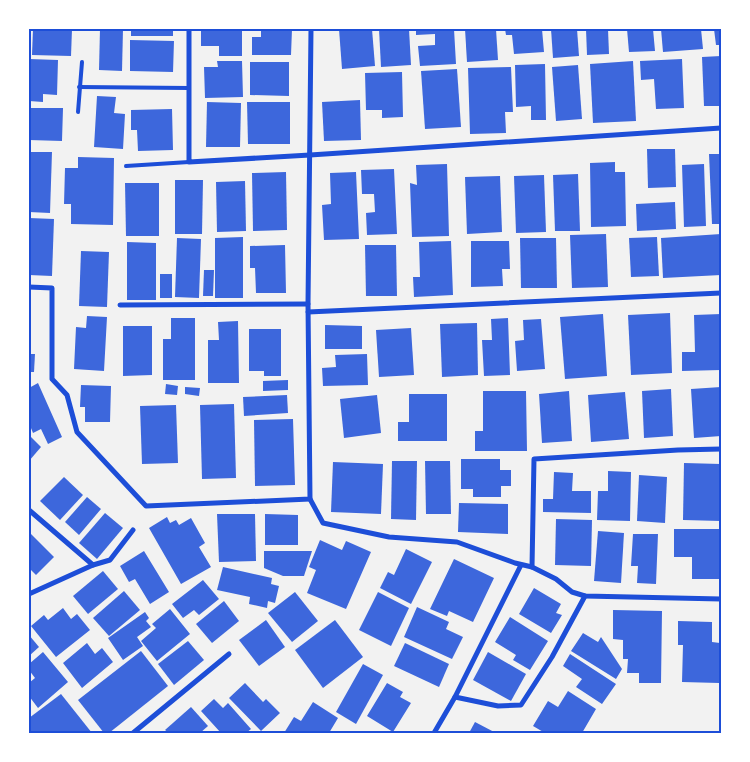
<svg xmlns="http://www.w3.org/2000/svg" width="750" height="762" viewBox="0 0 750 762" font-family="Montserrat,sans-serif">
  <style>
    .building { fill: #3d67dc }
    .lines { fill: none; stroke-linecap: round; stroke-linejoin: round }
    .service { stroke: #1d4ed8; stroke-width: 4 }
    .minor { stroke: #1d4ed8; stroke-width: 5 }
    .neatline { fill: none; stroke: #1d4ed8; stroke-width: 2 }
  </style>
  <rect width="100%" height="100%" fill="#f2f2f2"/>
  <g class="building">
    <path d="M33,29H72L71,56L32,55Z"/>
    <path d="M100,29H123L122,71L99,70Z"/>
    <rect x="131" y="29" width="42" height="7"/>
    <path d="M201,29H242V56H219V46H201Z"/>
    <path d="M261,29H292L291,55H252V37H261Z"/>
    <path d="M339,29H372L375,66L342,69Z"/>
    <path d="M379,29H409L411,65L381,67Z"/>
    <path d="M416,29H454L456,64L420,66L418,46L435,45V34L416,35Z"/>
    <path d="M465,29H496L498,60L467,62Z"/>
    <path d="M505,29H542L544,52L514,54L512,35H506Z"/>
    <path d="M551,29H577L579,56L553,58Z"/>
    <path d="M586,29H608L609,54L587,55Z"/>
    <path d="M627,29H653L655,51L629,52Z"/>
    <path d="M661,29H701L703,49L663,52Z"/>
    <path d="M714,29H721V45H716Z"/>
    <path d="M130,40L174,41L173,72L130,71Z"/>
    <path d="M721,56V106H704L702,57Z"/>
    <path d="M29,59L58,60L57,95L43,94V102L29,101Z"/>
    <path d="M682,59L684,108L656,109L654,79L641,80L640,61Z"/>
    <path d="M217,61H242L243,97L205,98L204,67H218Z"/>
    <path d="M633,61L636,121L593,123L590,64Z"/>
    <path d="M250,62H289V96L250,95Z"/>
    <path d="M545,64L546,120H531V106L516,107L515,65Z"/>
    <path d="M578,65L582,119L556,121L552,67Z"/>
    <path d="M511,67L513,112H505L506,133L470,134L468,68Z"/>
    <path d="M457,69L461,127L425,129L421,71Z"/>
    <path d="M402,72L403,117L382,118V110H366L365,73Z"/>
    <path d="M97,96L116,97L114,113L125,114L123,149L94,147Z"/>
    <path d="M360,100L361,140L324,141L322,102Z"/>
    <path d="M207,102L241,103L240,147H206Z"/>
    <path d="M247,102H290V144H248Z"/>
    <path d="M29,108H63L62,141L29,140Z"/>
    <path d="M172,109L173,150L138,151L137,130H131V110Z"/>
    <path d="M647,149H675L676,187L648,188Z"/>
    <path d="M29,152H52L50,213L29,212Z"/>
    <path d="M709,154H721V224H712Z"/>
    <path d="M78,157L114,158L113,225L71,224V204H64L65,168H78Z"/>
    <path d="M615,162V172H625L626,226L591,227L590,163Z"/>
    <path d="M447,164L449,236L412,237L410,183L417,185L416,165Z"/>
    <path d="M704,164L706,226L684,227L682,165Z"/>
    <path d="M394,169L397,234L367,235L366,213L375,212L374,194H362L361,170Z"/>
    <path d="M286,172L287,230L253,231L252,173Z"/>
    <path d="M356,172L359,239L324,240L322,205L331,204L330,173Z"/>
    <path d="M578,174L580,231H555L553,175Z"/>
    <path d="M544,175L546,232L516,233L514,176Z"/>
    <path d="M500,176L502,232L467,234L465,177Z"/>
    <path d="M175,180H203L202,234H175Z"/>
    <path d="M245,181L246,231L217,232L216,182Z"/>
    <path d="M125,183H159V236H126Z"/>
    <path d="M675,202L676,229L637,231L636,204Z"/>
    <path d="M29,218L54,219L52,276L29,275Z"/>
    <path d="M606,234L608,287L572,288L570,235Z"/>
    <path d="M721,234V275L663,278L661,238Z"/>
    <path d="M243,237V298H215V238Z"/>
    <path d="M657,237L659,276L631,277L629,238Z"/>
    <path d="M177,238L201,239L199,298L175,297Z"/>
    <path d="M520,238H556L557,288H521Z"/>
    <path d="M451,241L453,295L414,297L413,277H420L419,242Z"/>
    <path d="M471,241H509L510,269H502L503,286L471,287Z"/>
    <path d="M127,242L156,243V300H127Z"/>
    <path d="M285,245L286,293H256L255,268H250V246Z"/>
    <path d="M365,245H396L397,296H366Z"/>
    <path d="M81,251L109,252L107,307L79,306Z"/>
    <path d="M204,270H214L213,296H203Z"/>
    <rect x="160" y="274" width="12" height="24"/>
    <path d="M670,313L672,373L631,375L628,315Z"/>
    <path d="M603,314L607,376L565,379L560,317Z"/>
    <path d="M721,314V370L682,371V352H695L694,315Z"/>
    <path d="M87,316L107,317L104,371L74,369L76,327L86,328Z"/>
    <path d="M171,318H195V380H163V339H171Z"/>
    <path d="M508,318L510,375L484,376L482,340H492L491,319Z"/>
    <path d="M541,319L545,369L517,371L515,341L524,340L523,320Z"/>
    <path d="M238,321L239,383H208V340H219L218,322Z"/>
    <path d="M477,323L478,375L442,377L440,324Z"/>
    <path d="M325,325L362,326V349H325Z"/>
    <path d="M123,326H152V375L123,376Z"/>
    <path d="M411,328L414,375L379,377L376,330Z"/>
    <path d="M249,329H281V376H264V371H249Z"/>
    <path d="M29,354H35L34,372H29Z"/>
    <path d="M367,354L368,385L323,386L322,368L336,367L335,355Z"/>
    <path d="M288,380V390L263,391V381Z"/>
    <path d="M38,383L62,437L48,444L41,429L33,433L29,423V388Z"/>
    <path d="M166,384L178,386L177,395L165,394Z"/>
    <path d="M81,385L111,386L110,422H85V407H80Z"/>
    <path d="M185,387L200,388L199,396L185,394Z"/>
    <path d="M721,387V436L694,438L691,389Z"/>
    <path d="M671,389L673,436L644,438L642,391Z"/>
    <path d="M483,391H526L527,451H475V431H483Z"/>
    <path d="M569,391L572,441L542,443L539,394Z"/>
    <path d="M625,392L629,439L591,442L588,395Z"/>
    <path d="M409,394H447V441H398V422H409Z"/>
    <path d="M287,395L288,413L244,416L243,397Z"/>
    <path d="M377,395L381,433L344,438L340,399Z"/>
    <path d="M234,404L236,478L202,479L200,405Z"/>
    <path d="M176,405L178,463L142,464L140,406Z"/>
    <path d="M293,419L295,485L255,486L254,420Z"/>
    <path d="M29,435L41,447L29,461Z"/>
    <path d="M461,459H500V470H511V486H501V497H473V489H461Z"/>
    <path d="M392,461H417L416,520L391,519Z"/>
    <path d="M425,461H450L451,514H426Z"/>
    <path d="M333,462L383,464L381,514L331,512Z"/>
    <path d="M684,463L721,464V521L683,520Z"/>
    <path d="M608,471L631,472L630,521L597,520L598,491H608Z"/>
    <path d="M554,472L573,473L572,491H591V513L543,512V499H553Z"/>
    <path d="M639,475L667,477L665,523L637,521Z"/>
    <path d="M64,477L83,495L60,520L40,501Z"/>
    <path d="M87,497L101,509L79,535L65,522Z"/>
    <path d="M459,503L508,504V534L458,532Z"/>
    <path d="M105,513L123,528L97,559L79,543Z"/>
    <path d="M217,514H255L256,561L219,562Z"/>
    <path d="M265,514L298,515V545H265Z"/>
    <path d="M167,517L170,523L176,520L179,525L191,518L205,543L199,547L211,567L181,584L149,528Z"/>
    <path d="M556,519L592,520L591,566L555,565Z"/>
    <path d="M674,529H721V579H692V557H674Z"/>
    <path d="M598,531L624,533L621,583L594,581Z"/>
    <path d="M29,532L54,557L36,575L29,568Z"/>
    <path d="M633,534H658L656,584L637,583L638,566H631Z"/>
    <path d="M320,540L342,550L346,541L371,552L346,609L307,593L316,570L309,567Z"/>
    <path d="M406,549L432,562L411,604L380,588L388,572L394,575Z"/>
    <path d="M144,551L169,592L150,604L135,579L129,582L120,566Z"/>
    <path d="M264,551H312L304,576H283L264,568Z"/>
    <path d="M454,559L494,578L473,622L449,611L447,616L430,609Z"/>
    <path d="M223,567L272,578L271,584L279,586L275,603L268,601L267,608L249,604L250,597L217,590Z"/>
    <path d="M103,571L118,589L88,614L73,596Z"/>
    <path d="M203,580L219,599L199,615L194,610L183,618L172,604Z"/>
    <path d="M534,588L561,604L556,613L562,615L551,633L519,614Z"/>
    <path d="M124,591L140,610L109,636L93,618Z"/>
    <path d="M295,592L318,621L292,642L268,613Z"/>
    <path d="M378,592L409,608L391,646L359,630Z"/>
    <path d="M224,601L239,621L212,643L196,624Z"/>
    <path d="M417,607L449,622L446,629L463,637L452,659L404,637Z"/>
    <path d="M63,608L71,619L77,614L90,630L56,657L31,626L44,615L48,620Z"/>
    <path d="M170,609L190,634L157,661L141,641L156,628L152,624Z"/>
    <path d="M613,610L662,611L661,683H639V673H627L628,659H623V640L613,639Z"/>
    <path d="M145,612L149,618L146,621L151,627L137,637L143,646L123,660L108,638Z"/>
    <path d="M510,617L548,641L530,670L513,660L516,655L495,642Z"/>
    <path d="M266,620L285,647L259,666L239,640Z"/>
    <path d="M335,620L363,657L323,688L295,650Z"/>
    <path d="M678,621L712,622V642L720,643L719,683L682,682L683,645H678Z"/>
    <path d="M583,633L598,642L601,637L622,669L616,679L571,651Z"/>
    <path d="M29,635L39,647L29,656Z"/>
    <path d="M188,641L204,660L174,685L158,664Z"/>
    <path d="M87,643L95,654L102,648L113,662L82,688L63,663Z"/>
    <path d="M405,643L449,664L439,687L394,666Z"/>
    <path d="M141,651L168,686L109,733H104L78,700Z"/>
    <path d="M43,652L68,682L38,708L29,696V683L35,678L29,670V664Z"/>
    <path d="M488,652L526,674L511,701L473,680Z"/>
    <path d="M570,654L616,684L602,704L576,687L582,679L563,666Z"/>
    <path d="M363,664L383,675L356,724L336,712Z"/>
    <path d="M245,683L263,702L266,699L280,713L261,731L229,698Z"/>
    <path d="M387,683L403,692L400,697L411,703L393,732L367,716Z"/>
    <path d="M568,691L596,709L582,733H545L533,726L548,701L558,707Z"/>
    <path d="M61,694L92,733H29V718Z"/>
    <path d="M214,699L223,708L228,703L251,729L246,733H221L201,711Z"/>
    <path d="M313,702L338,718L329,733H284L294,717L301,721Z"/>
    <path d="M191,707L208,726L200,733H169L165,730Z"/>
    <path d="M475,722L496,733H469Z"/>
  </g>
  <g class="lines">
    <g class="service">
      <path d="M79,87L189,88"/>
      <path d="M78,112L82,62"/>
      <path d="M126,166L189,162"/>
    </g>
    <g class="minor">
      <path d="M189,29V162L310,155L721,128"/>
      <path d="M29,287L52,288V379L67,395L77,432L146,506L310,499L308,304L311,29"/>
      <path d="M120,305L308,304"/>
      <path d="M308,312L721,293"/>
      <path d="M721,449L678,450L534,459L532,567L556,579L572,592L585,596L721,599"/>
      <path d="M310,499L323,523L389,537L457,542L515,563L532,567"/>
      <path d="M29,510L93,565L110,560L133,530"/>
      <path d="M29,594L93,565"/>
      <path d="M455,697L498,706L521,705L552,657L585,596"/>
      <path d="M133,733L229,654"/>
      <path d="M434,733L455,697L521,565"/>
    </g>
  </g>
  <rect width="750" height="762" fill="none" stroke="#ffffff" stroke-width="60"/>
  <rect x="30" y="30" width="690" height="702" class="neatline"/>
</svg>
